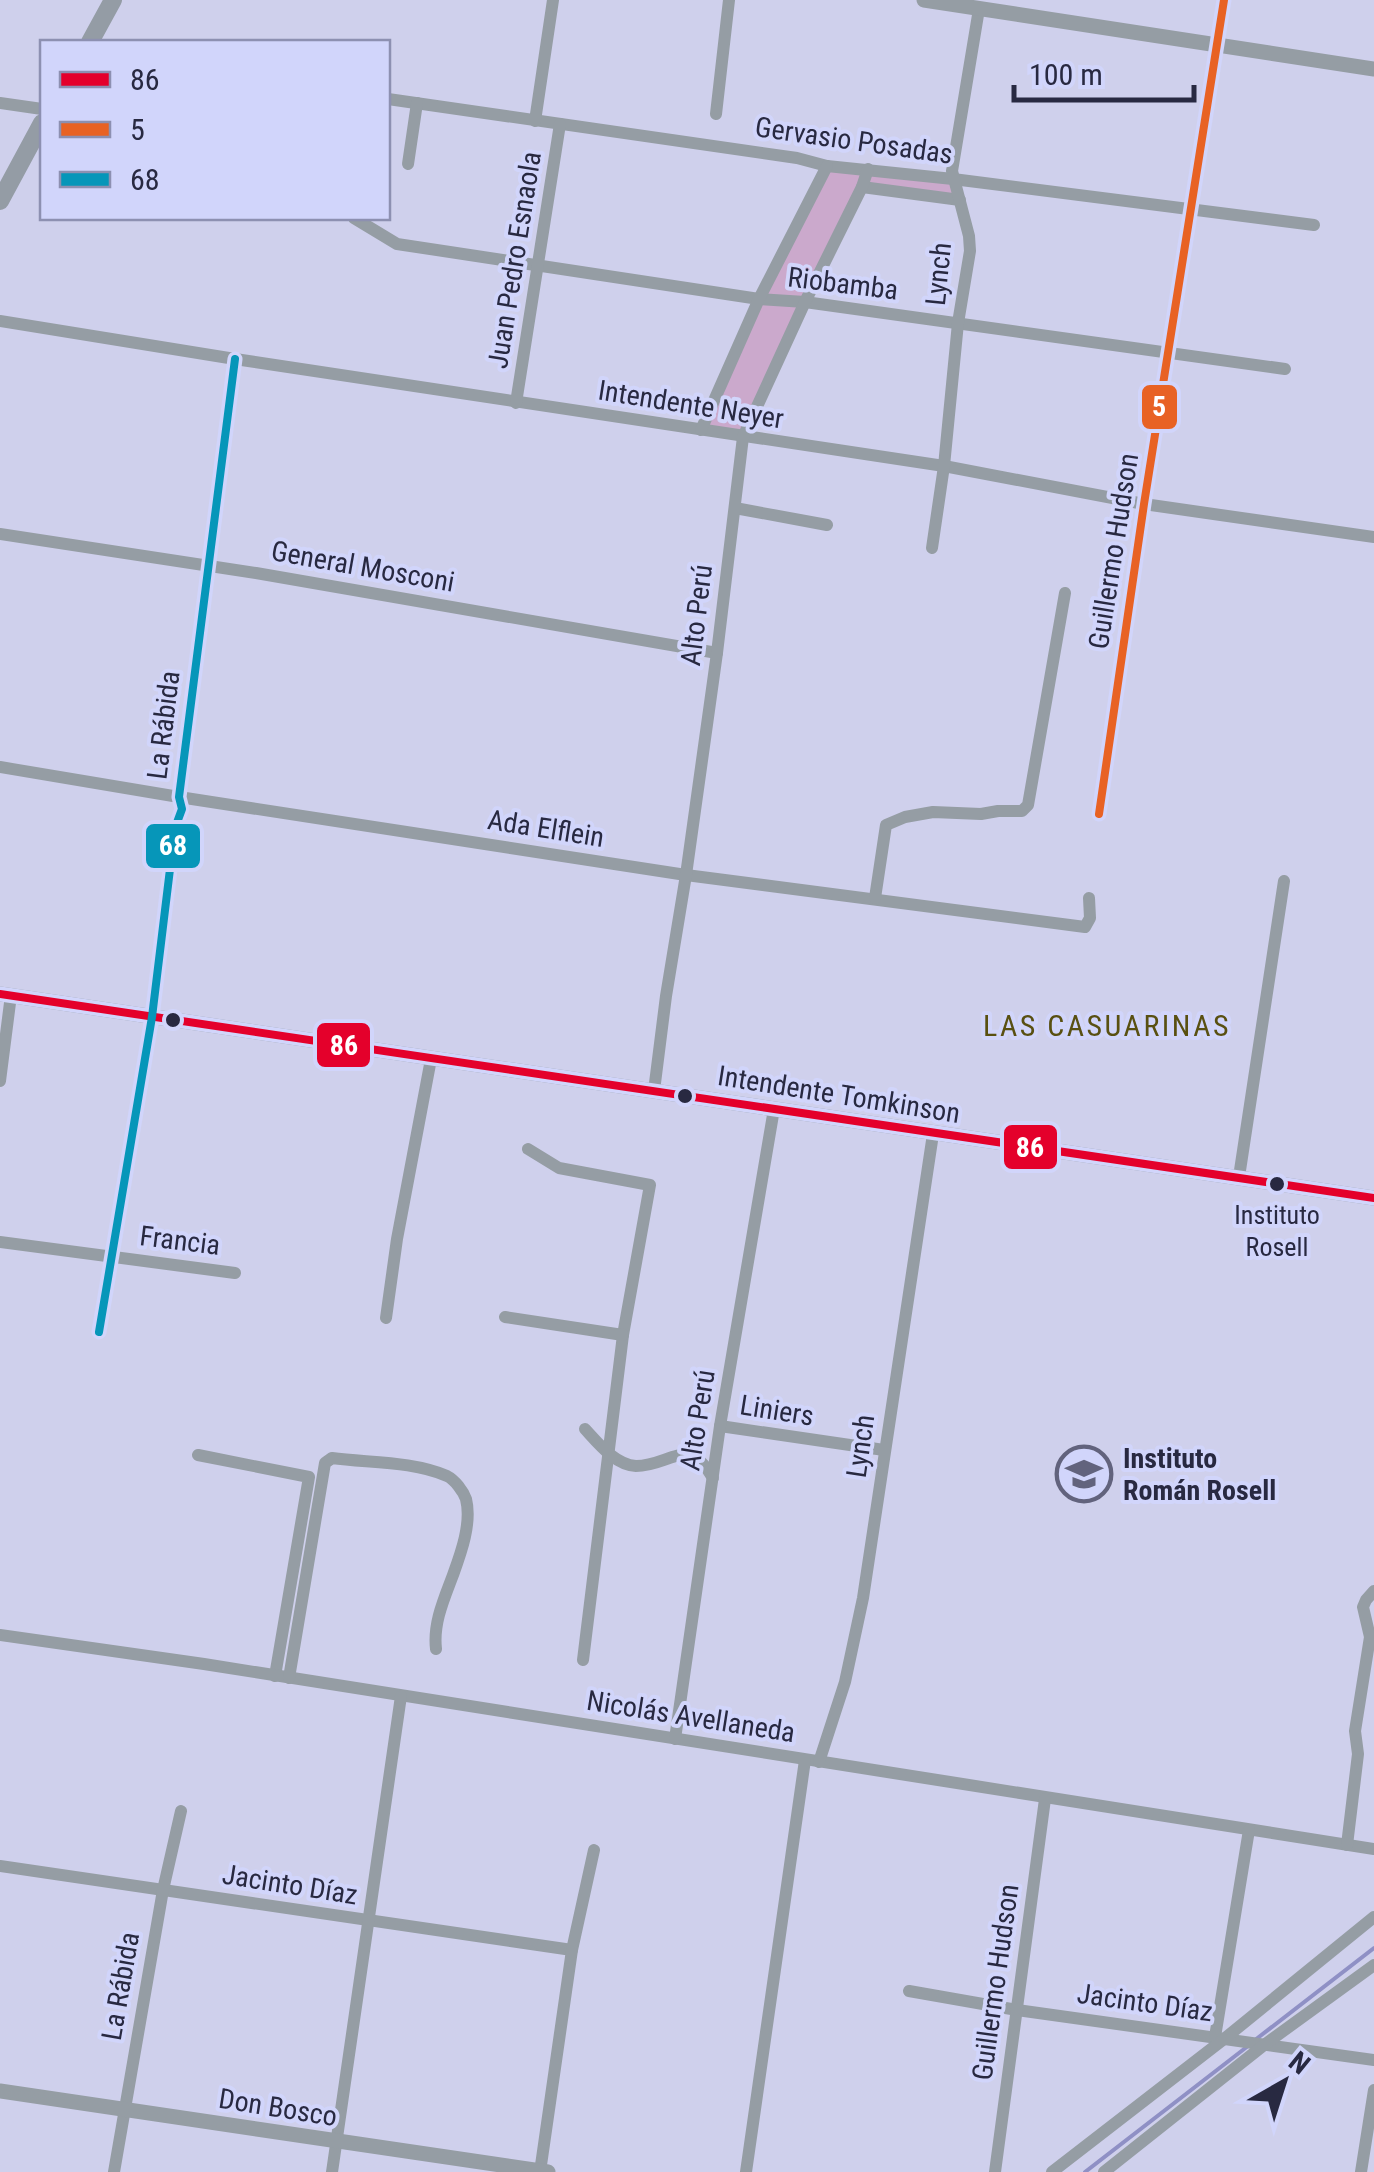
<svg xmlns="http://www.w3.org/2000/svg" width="1374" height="2172" viewBox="0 0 1374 2172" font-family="'Roboto Condensed',sans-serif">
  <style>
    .green { fill: #cba9cc }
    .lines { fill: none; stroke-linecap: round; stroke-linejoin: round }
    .stream { stroke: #8f90c5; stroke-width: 4 }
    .minor { stroke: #959da4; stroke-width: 12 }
    .tertiary { stroke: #959da4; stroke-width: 15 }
    .secondary { stroke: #949ca5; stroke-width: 18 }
    .bus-1-casing { stroke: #d1d5fb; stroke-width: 15 }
    .bus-2-casing { stroke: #d1d5fb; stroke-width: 15 }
    .bus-3-casing { stroke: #d1d5fb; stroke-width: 15 }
    .bus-1 { stroke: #e4002b; stroke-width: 8 }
    .bus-2 { stroke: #e86224; stroke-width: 8 }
    .bus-3 { stroke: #0696b9; stroke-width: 8 }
    .bus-dot { fill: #282941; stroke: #d1d5fb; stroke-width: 4 }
    .labels { text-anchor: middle; stroke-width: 8; stroke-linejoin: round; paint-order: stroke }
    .bus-label { font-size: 26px; fill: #282941; stroke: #d1d5fb }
    .street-label { font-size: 28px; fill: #282941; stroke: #d1d5fb }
    .poi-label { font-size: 28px; font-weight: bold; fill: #282941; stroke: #d1d5fb; text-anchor: start }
    .neighbourhood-label { font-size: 30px; letter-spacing: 2.5px; fill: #595012; stroke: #d1d5fb }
    .line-badge { stroke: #d1d5fb; stroke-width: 4 }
    .badge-label { font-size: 28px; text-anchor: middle; font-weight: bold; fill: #fff }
  </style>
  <rect width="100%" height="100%" fill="#cfd0ec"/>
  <path class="green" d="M827,166L953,179L960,200L862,188L743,437L701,430Z"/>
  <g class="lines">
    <g class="stream">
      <path d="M1255,2040L1374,1948"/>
      <path d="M1085,2172L1248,2046"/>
    </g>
    <g class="minor">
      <path d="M388,99L797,158L827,166L953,179L1314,225"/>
      <path d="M0,103L42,109"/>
      <path d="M716,114L729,0"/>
      <path d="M535,121L553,0"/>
      <path d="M408,164L417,103"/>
      <path d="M862,187L960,200"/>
      <path d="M354,218L397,244L759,299L805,302L1285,369"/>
      <path d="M0,321L235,359L944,466L1144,504L1374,537"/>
      <path d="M516,403L560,124"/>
      <path d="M701,430L759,299L827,166"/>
      <path d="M735,508L827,525"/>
      <path d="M0,534L256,573L717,653"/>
      <path d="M932,548L944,466L958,323L970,251L969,236L952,171L979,9"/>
      <path d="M0,767L179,797L686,875L1085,927L1090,918L1089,898"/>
      <path d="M1099,814L1144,504L1224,0"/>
      <path d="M875,898L886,825L905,817L933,812L981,814L998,811H1022L1028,805L1065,593"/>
      <path d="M0,1081L11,995"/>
      <path d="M654,1091L666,996L686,875L717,653L743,437L805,302L862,187L868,169"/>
      <path d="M528,1149L559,1168L650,1185L623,1335L583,1660"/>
      <path d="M1239,1177L1284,881"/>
      <path d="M0,1242L235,1273"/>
      <path d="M505,1317L623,1335"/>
      <path d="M386,1318L397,1239L431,1059"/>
      <path d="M99,1332L152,1017L175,828L182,809L179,797L235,359"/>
      <path d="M720,1426L884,1450"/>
      <path d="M585,1429C598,1443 615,1465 636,1466C670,1466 688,1434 713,1478"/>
      <path d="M198,1455L309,1477L275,1676"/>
      <path d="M0,1635L204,1664L1374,1849"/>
      <path d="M289,1678L325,1463L332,1458C369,1463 412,1461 447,1476C455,1480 463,1491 466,1499C472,1523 461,1553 453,1575C444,1599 433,1623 436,1649"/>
      <path d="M675,1739L720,1426L774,1109"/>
      <path d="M819,1762L845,1682L863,1598L933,1134"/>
      <path d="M1347,1845L1358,1754L1355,1731L1370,1637L1363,1607L1366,1600L1374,1591"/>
      <path d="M0,1866L572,1950"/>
      <path d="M909,1991L1017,2010L1374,2060"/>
      <path d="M1215,2037L1249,1830"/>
      <path d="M114,2172L163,1890L181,1811"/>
      <path d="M332,2172L401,1696"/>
      <path d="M540,2172L572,1950L594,1850"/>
      <path d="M746,2172L805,1760"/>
      <path d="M995,2172L1045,1799"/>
      <path d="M1052,2172L1224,2039L1374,1917"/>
      <path d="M1104,2172L1264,2045L1374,1965"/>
      <path d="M1361,2172L1374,2090"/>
    </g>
    <g class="tertiary">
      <path d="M924,0L1374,69"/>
      <path d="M0,994L1374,1198"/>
      <path d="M0,2091L548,2172"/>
    </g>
    <g class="secondary">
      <path d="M90,42L113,0"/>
      <path d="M0,201L42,123"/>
    </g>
    <g class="bus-1-casing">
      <path id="bus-1" d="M0,994L1374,1198"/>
    </g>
    <g class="bus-2-casing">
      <path id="bus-2" d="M1099,814L1144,504L1224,0"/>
    </g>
    <g class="bus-3-casing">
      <path id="bus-3" d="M99,1332L152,1017L175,828L182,809L179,797L235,359"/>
    </g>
    <use href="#bus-1" class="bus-1"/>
    <use href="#bus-2" class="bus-2"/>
    <use href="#bus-3" class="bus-3"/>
  </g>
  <defs>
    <g id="university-ring" transform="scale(2.875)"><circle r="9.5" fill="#d1d5fb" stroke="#62637d" stroke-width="1.5"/><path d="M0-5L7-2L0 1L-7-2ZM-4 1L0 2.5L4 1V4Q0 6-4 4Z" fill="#62637d"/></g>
  </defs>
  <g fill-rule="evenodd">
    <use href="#university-ring" x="1084" y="1474"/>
  </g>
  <g class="bus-dot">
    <circle cx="173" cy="1020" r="9"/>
    <circle cx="685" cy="1096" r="9"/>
    <circle cx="1277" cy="1184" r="9"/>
  </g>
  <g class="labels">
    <g class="bus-label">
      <text x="1277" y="1224">Instituto<tspan x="1277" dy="32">Rosell</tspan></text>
    </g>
    <g class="street-label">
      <text transform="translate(854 140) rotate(8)" y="10">Gervasio Posadas</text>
      <text transform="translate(514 260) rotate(-81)" y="10">Juan Pedro Esnaola</text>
      <text transform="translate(938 274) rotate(-84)" y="10">Lynch</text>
      <text transform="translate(843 283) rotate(7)" y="10">Riobamba</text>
      <text transform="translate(691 404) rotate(9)" y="10">Intendente Neyer</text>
      <text transform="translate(1113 551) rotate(-81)" y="10">Guillermo Hudson</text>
      <text transform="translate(363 566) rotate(10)" y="10">General Mosconi</text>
      <text transform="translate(696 615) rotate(-83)" y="10">Alto Perú</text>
      <text transform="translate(163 725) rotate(-83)" y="10">La Rábida</text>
      <text transform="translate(546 828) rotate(9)" y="10">Ada Elflein</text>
      <text transform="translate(839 1094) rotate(9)" y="10">Intendente Tomkinson</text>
      <text transform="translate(180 1240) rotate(7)" y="10">Francia</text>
      <text transform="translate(777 1410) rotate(9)" y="10">Liniers</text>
      <text transform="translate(697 1420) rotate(-81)" y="10">Alto Perú</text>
      <text transform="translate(860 1446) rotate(-82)" y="10">Lynch</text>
      <text transform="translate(691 1716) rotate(9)" y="10">Nicolás Avellaneda</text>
      <text transform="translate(290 1884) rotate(9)" y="10">Jacinto Díaz</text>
      <text transform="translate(995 1982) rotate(-82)" y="10">Guillermo Hudson</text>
      <text transform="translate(120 1986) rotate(-80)" y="10">La Rábida</text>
      <text transform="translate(1145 2002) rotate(8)" y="10">Jacinto Díaz</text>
      <text transform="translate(278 2107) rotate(9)" y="10">Don Bosco</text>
    </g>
    <g class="poi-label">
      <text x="1123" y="1468">Instituto<tspan x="1123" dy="32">Román Rosell</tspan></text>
    </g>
    <g class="neighbourhood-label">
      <text x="1107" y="1036">LAS CASUARINAS</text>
    </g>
  </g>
  <g class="line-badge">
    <rect x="1140" y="383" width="39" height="48" rx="10" fill="#e86224"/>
    <rect x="144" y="822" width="58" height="48" rx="10" fill="#0696b9"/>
    <rect x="315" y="1021" width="57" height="48" rx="10" fill="#e4002b"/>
    <rect x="1002" y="1123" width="57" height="48" rx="10" fill="#e4002b"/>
  </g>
  <g class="badge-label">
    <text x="1159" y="416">5</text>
    <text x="173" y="855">68</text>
    <text x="344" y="1055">86</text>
    <text x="1030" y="1157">86</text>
  </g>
  <rect x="40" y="40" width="350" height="180" fill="#d1d5fb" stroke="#8d90b1" stroke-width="2.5"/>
  <rect x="60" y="72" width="50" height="15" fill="#e4002b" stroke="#8d90b1" stroke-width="2.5"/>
  <text x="130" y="90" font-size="30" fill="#282941">86</text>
  <rect x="60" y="122" width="50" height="15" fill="#e86224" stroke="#8d90b1" stroke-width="2.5"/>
  <text x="130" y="140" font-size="30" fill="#282941">5</text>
  <rect x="60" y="172" width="50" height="15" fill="#0696b9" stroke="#8d90b1" stroke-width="2.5"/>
  <text x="130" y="190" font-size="30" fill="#282941">68</text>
  <g transform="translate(1284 2082) rotate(39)" stroke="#d1d5fb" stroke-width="8" paint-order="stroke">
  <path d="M0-8L18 38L0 25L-18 38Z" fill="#282941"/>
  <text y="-15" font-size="28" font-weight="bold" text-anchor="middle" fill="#282941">N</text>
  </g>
  <path d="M1014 85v15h180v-15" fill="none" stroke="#282941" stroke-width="5"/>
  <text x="1029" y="85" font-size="30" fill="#282941" stroke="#d1d5fb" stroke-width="8" paint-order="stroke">100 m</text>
</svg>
